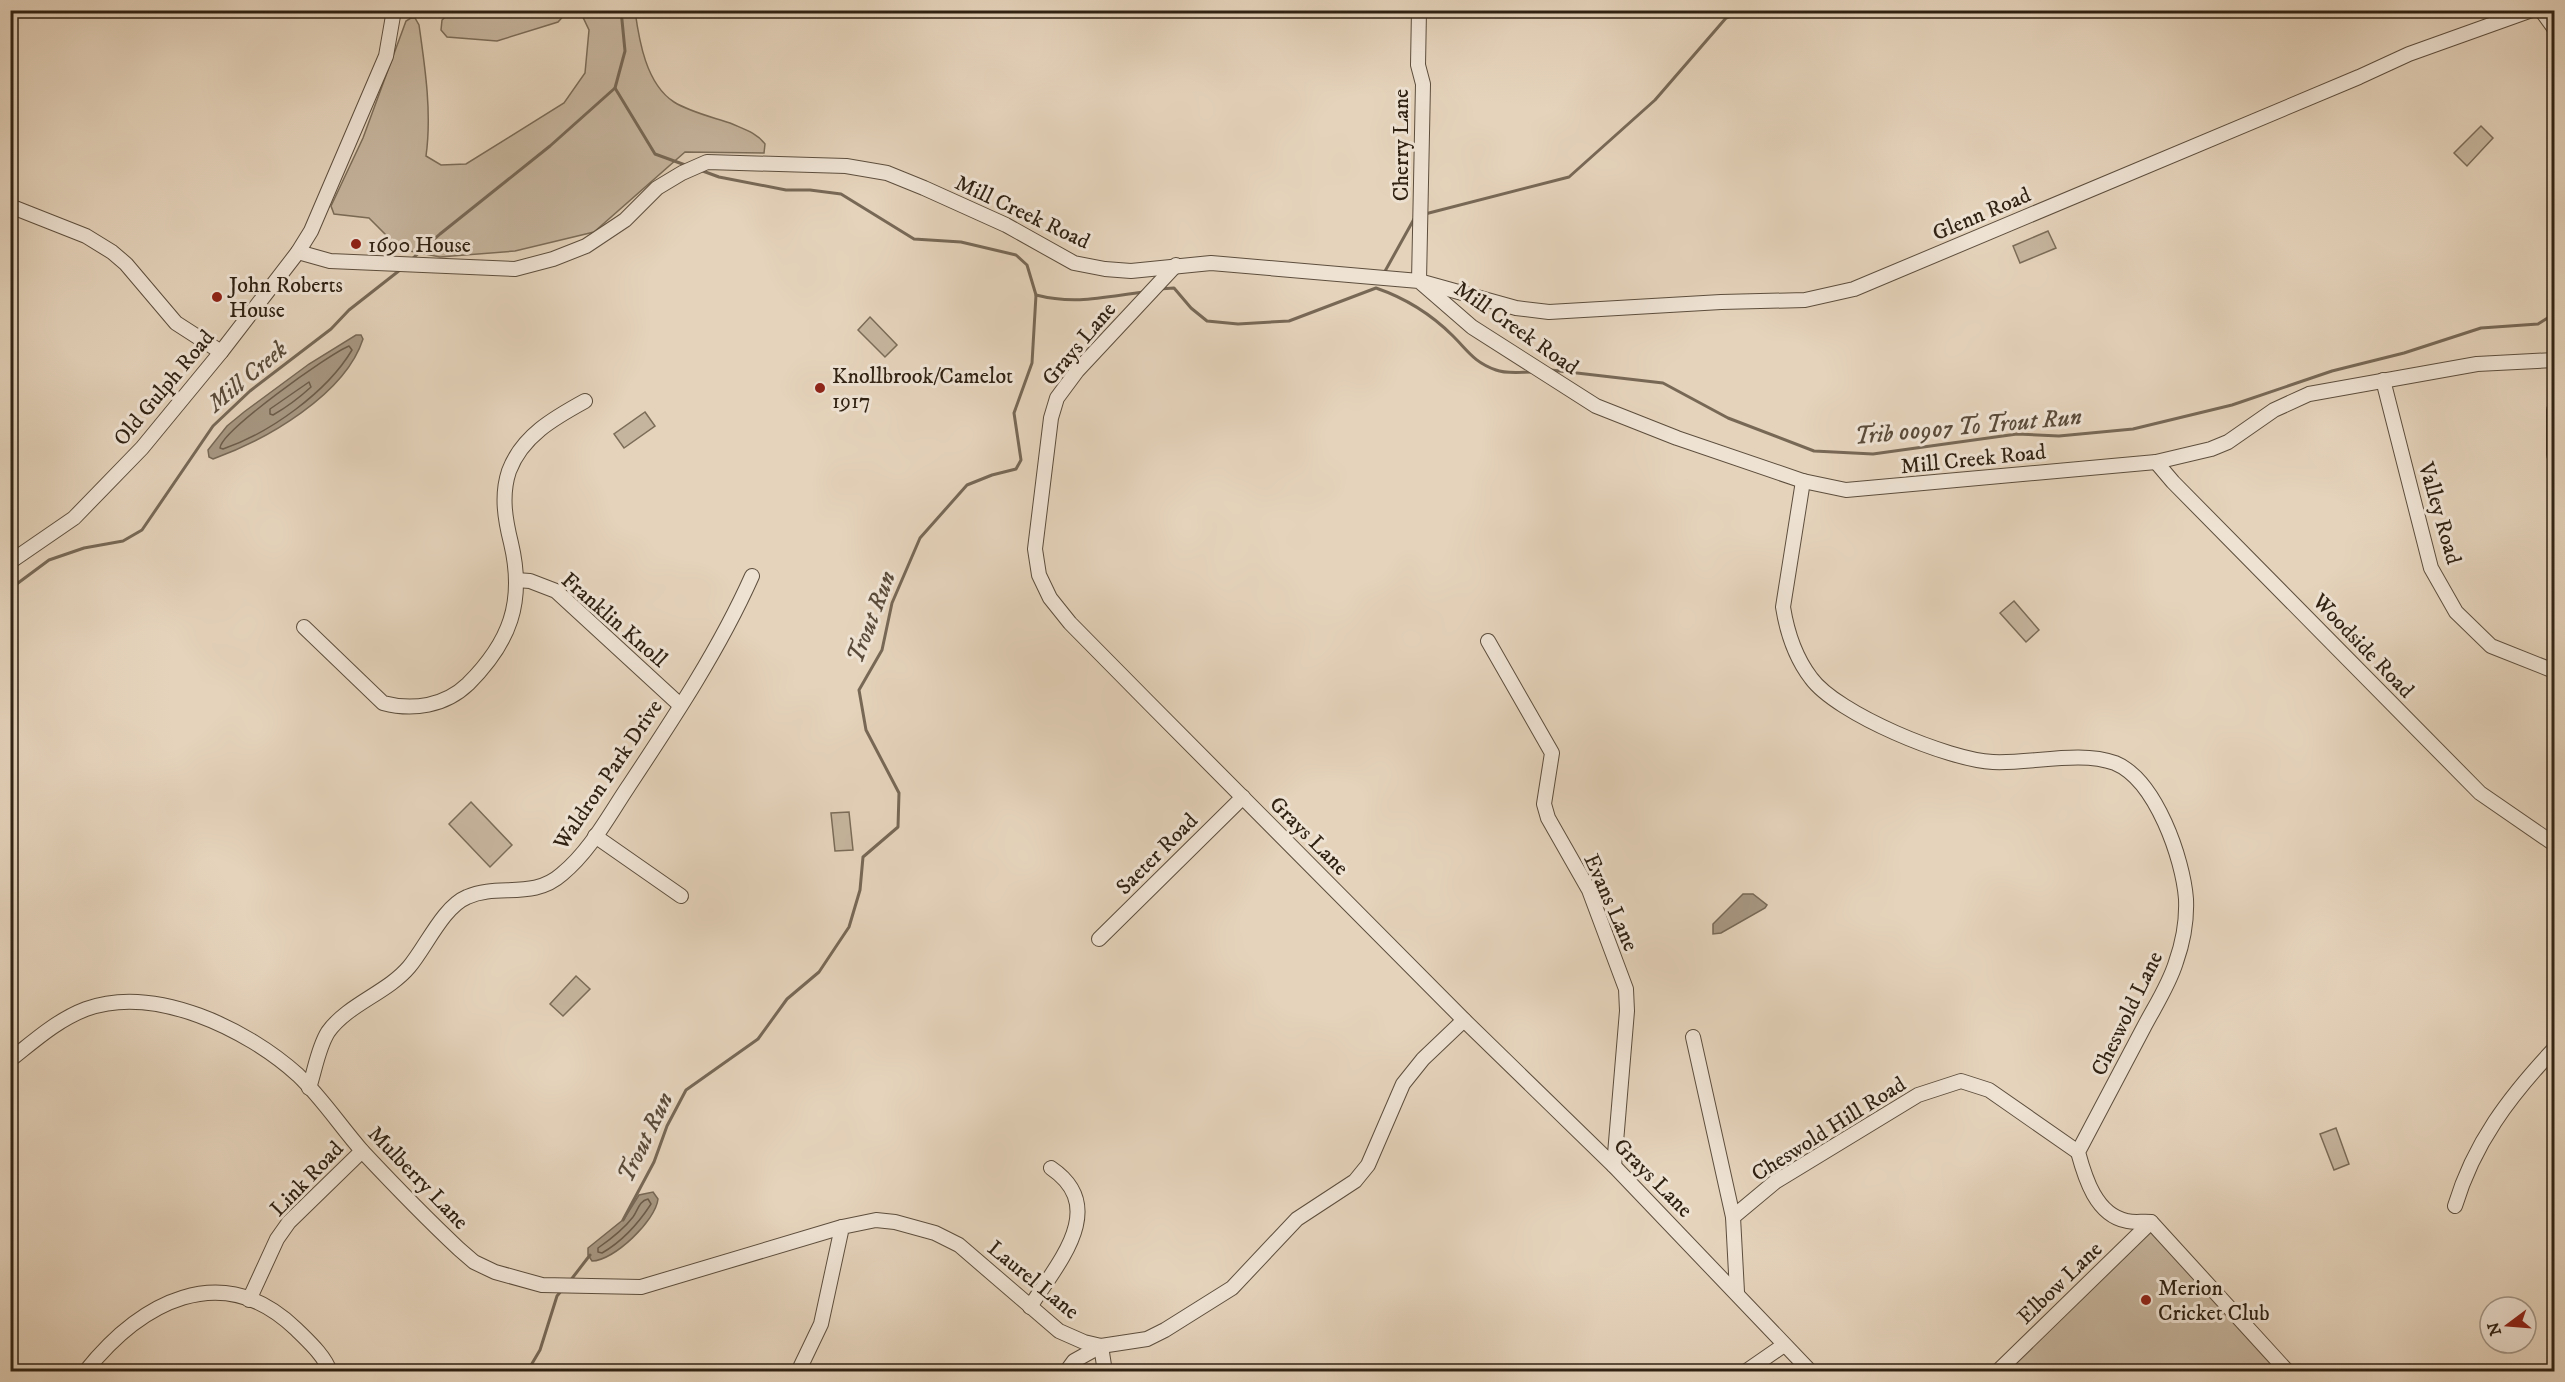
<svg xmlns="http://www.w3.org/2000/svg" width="2565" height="1382" viewBox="0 0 2565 1382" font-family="'IM FELL DW Pica',serif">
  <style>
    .green { fill: #c6b59e; stroke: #7b6c58; stroke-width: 1.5 }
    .water { fill: #a79782; stroke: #776856; stroke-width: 1.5 }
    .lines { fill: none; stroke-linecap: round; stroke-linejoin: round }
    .shore { stroke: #6c5c4a; stroke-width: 1.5 }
    .stream { stroke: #776856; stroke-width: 3 }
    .minor-casing { stroke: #5d4e3d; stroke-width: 16 }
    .minor { stroke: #eee2d3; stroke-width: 14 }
    .poi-dot { fill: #8f2418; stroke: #eee2d3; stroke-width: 2 }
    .labels { text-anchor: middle; stroke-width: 6; stroke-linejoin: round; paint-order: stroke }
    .street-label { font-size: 22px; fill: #302213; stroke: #eee2d3 }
    .poi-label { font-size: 22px; fill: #302213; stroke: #eee2d3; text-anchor: start }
    .water-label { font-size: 24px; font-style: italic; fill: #5a4b3a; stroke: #eee2d3 }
  </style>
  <rect width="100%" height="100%" fill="#e5d3bb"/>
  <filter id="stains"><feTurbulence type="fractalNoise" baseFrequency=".00333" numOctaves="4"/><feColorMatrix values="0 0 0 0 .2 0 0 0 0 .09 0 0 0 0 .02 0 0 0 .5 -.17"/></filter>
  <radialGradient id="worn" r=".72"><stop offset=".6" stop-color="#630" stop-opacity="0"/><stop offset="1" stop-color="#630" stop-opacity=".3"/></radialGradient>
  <g class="green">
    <path d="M452,11V10L568,11L558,22L497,41L447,37L441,30L442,20Z"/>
    <path d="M580,11H635C639,40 646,84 674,102C690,112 712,117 730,123C743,129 756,132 765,144L764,153L685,152L594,232L515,251L440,257L400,249L369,218L334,214L331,206L363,138L406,21L411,18H415L419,25C425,67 432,113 426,156L441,165L466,164L564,103L585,73L589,30Z"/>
    <path d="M2481,126L2493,138L2467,166L2454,153Z"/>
    <path d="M2048,231L2056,248L2020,263L2013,246Z"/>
    <path d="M870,317L897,345L885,357L858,330Z"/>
    <path d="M645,412L655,426L624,448L614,434Z"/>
    <path d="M2014,601L2039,630L2026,642L2000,613Z"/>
    <path d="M471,802L512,845L490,867L449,824Z"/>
    <path d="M849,812L853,850L835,851L831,813Z"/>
    <path d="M576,976L590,989L563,1016L550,1004Z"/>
    <path d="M2336,1128L2349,1164L2334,1170L2320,1134Z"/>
    <path d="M2151,1222L2288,1372H1997Z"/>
  </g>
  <g class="water">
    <path d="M356,335H361L363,339C345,395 266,440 213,459L209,457L208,450L227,426L244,412L309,364Z"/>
    <path d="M1743,894H1753L1767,905L1765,908L1721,933L1713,934V924Z"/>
    <path d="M653,1192L658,1199C656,1220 614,1261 592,1261L588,1255V1248L624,1219L639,1195Z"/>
  </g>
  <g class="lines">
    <g class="shore">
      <path d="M349,346L352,350C327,392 270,433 223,449L220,448C221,431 329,354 349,346Z"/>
      <path d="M309,382L311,387C299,398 287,407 273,415L270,414V409Z"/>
      <path d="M648,1199L651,1204C638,1224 623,1241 602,1253L598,1252V1248C611,1239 623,1230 633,1217C638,1210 639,1201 648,1199Z"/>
    </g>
    <g class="stream">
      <path d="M615,88L655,154L688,166"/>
      <path d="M1425,214L1569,177L1655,100L1726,18L1746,10"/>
      <path d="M412,259L440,234L550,146L615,88L625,51L621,10"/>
      <path d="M1384,273L1414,219"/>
      <path d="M1159,289L1174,288L1191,308L1207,321L1238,324L1289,321L1376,288C1405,298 1432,315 1453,336C1469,352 1474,362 1496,370C1506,374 1521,372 1532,372"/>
      <path d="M1036,295C1075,305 1104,297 1144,292"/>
      <path d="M1551,370L1663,383L1728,418L1814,451L1873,454L2017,434L2059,436L2133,429L2232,405L2332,371L2404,353L2481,328L2538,324L2554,314"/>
      <path d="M10,589L49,560L84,548L123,541L142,530L213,426L250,391L331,329L349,310L400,270"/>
      <path d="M623,1220L654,1162L667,1126L686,1090L758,1039L787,999L819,972L849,927L860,890L863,857L898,827L899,793L866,730L859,690L882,650L892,603L920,538L967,485L992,475L1016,469L1021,460L1014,413L1032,363L1036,295L1027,265L1016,255L961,242L914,239L841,194L810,190H786L719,177L700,170"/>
      <path d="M570,1281L590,1255"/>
      <path d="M527,1372L540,1350L557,1296L562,1290"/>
    </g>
    <g class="minor-casing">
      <g id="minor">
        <path d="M1419,10L1418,65L1423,84L1419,281L1516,308L1549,312L1721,302L1805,300L1854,289L2359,77L2409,54L2532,10"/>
        <path d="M2541,10L2554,28"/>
        <path d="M10,206L86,236L112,252L126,264L176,323L221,352"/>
        <path d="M298,252L330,261L515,269L553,259L586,246L625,220L657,188L682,173L707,162L846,166L887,173L924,188L1006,225L1074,263L1105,269L1131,271L1211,263L1419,281L1472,327L1596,406L1677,438L1803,481L1846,490L2156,462L2211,449L2228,442L2274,410L2309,394L2477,364L2554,360"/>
        <path d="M1176,265L1077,371L1057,398L1051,418L1035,549L1039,575L1050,598L1070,623L1145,699L1464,1020L1614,1166L1811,1372"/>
        <path d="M2383,380L2431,568L2456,612L2491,646L2554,671"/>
        <path d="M2554,410V455"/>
        <path d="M2156,462L2173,482L2480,793L2554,844"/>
        <path d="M1803,481L1783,607C1787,632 1795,657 1811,678C1837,714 1949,760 1993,762C2031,764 2080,750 2115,763C2156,780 2183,859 2186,899C2187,921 2183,942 2176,962C2169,985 2155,1006 2144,1027C2122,1069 2100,1110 2078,1152C2085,1178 2096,1215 2127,1221C2135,1223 2143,1221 2151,1222L2288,1372"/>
        <path d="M10,562L74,518L142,448L221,352L298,252L311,231L386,56L394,10"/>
        <path d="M516,580L530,581L556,591L680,705"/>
        <path d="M304,627L383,703C413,711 445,706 468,684C510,642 525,602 511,543C505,519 501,495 509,471C522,436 554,418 585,401"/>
        <path d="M1488,641L1552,753L1544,804L1548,818L1589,890L1626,989L1627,1011L1614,1166"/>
        <path d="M595,836L681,896"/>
        <path d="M1099,939L1243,797"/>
        <path d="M1693,1037L1733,1217"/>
        <path d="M10,1060C34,1041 57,1020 86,1009C155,984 247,1029 298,1075C322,1098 341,1127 363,1152C394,1185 426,1218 459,1249L474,1262L495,1272L542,1285L641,1287L842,1227"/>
        <path d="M309,1088C315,1070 318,1048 328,1032C348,1004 387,993 409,967C426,947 443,907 467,897C498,883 533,900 562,874C590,851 608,817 628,787C673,719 719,650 752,576"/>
        <path d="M2455,1206C2474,1143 2509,1097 2554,1049"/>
        <path d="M1737,1292L1733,1217L1775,1182L1918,1095L1961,1081L1989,1090L2078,1152"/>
        <path d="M249,1300L277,1239L289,1222L362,1151"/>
        <path d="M1030,1307C1056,1265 1110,1208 1051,1168"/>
        <path d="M1101,1346L1105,1372"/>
        <path d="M85,1372C140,1303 221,1257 296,1329C308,1341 325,1356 330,1372"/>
        <path d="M798,1372L821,1324L842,1227L876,1220L895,1222L935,1233L959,1245L1059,1331L1084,1342L1101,1346L1147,1339L1165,1330L1232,1288L1297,1219L1355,1181L1368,1165L1403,1084L1423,1059L1464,1020"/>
        <path d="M1066,1372L1074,1361L1101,1346"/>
        <path d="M1745,1372L1784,1345"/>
        <path d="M1997,1372L2151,1222"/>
      </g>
    </g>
    <use href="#minor" class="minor"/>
  </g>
  <g class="poi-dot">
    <circle cx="356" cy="244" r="6"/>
    <circle cx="217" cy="297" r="6"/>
    <circle cx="820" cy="388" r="6"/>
    <circle cx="2146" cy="1300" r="6"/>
  </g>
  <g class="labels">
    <g class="street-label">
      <text transform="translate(1400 145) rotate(-90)" y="8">Cherry Lane</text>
      <text transform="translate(1023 211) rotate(25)" y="8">Mill Creek Road</text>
      <text transform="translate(1981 213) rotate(-23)" y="8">Glenn Road</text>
      <text transform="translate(1517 327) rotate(35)" y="8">Mill Creek Road</text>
      <text transform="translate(1078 343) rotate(-50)" y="8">Grays Lane</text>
      <text transform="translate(163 387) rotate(-50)" y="8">Old Gulph Road</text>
      <text transform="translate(1973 458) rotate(-6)" y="8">Mill Creek Road</text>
      <text transform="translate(2441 513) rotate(74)" y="8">Valley Road</text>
      <text transform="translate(615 619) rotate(41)" y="8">Franklin Knoll</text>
      <text transform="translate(2364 645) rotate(46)" y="8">Woodside Road</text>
      <text transform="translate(607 774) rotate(-56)" y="8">Waldron Park Drive</text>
      <text transform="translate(1310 835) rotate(45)" y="8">Grays Lane</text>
      <text transform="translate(1156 853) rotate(-45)" y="8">Saeter Road</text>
      <text transform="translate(1612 902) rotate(66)" y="8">Evans Lane</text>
      <text transform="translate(2126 1013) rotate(-64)" y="8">Cheswold Lane</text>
      <text transform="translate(1828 1128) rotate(-32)" y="8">Cheswold Hill Road</text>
      <text transform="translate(419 1177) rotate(46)" y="8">Mulberry Lane</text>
      <text transform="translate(1654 1177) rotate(45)" y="8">Grays Lane</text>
      <text transform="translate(306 1178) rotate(-46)" y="8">Link Road</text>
      <text transform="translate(1034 1279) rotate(39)" y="8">Laurel Lane</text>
      <text transform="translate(2059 1282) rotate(-44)" y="8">Elbow Lane</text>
    </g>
    <g class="poi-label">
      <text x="368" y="252">1690 House</text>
      <text x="229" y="292">John Roberts<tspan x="229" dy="25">House</tspan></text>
      <text x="832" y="383">Knollbrook/Camelot<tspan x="832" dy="25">1917</tspan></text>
      <text x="2158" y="1295">Merion<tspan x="2158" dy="25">Cricket Club</tspan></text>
    </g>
    <g class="water-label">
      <text transform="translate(247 376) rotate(-40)" y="8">Mill Creek</text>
      <text transform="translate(1968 426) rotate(-5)" y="8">Trib 00907 To Trout Run</text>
      <text transform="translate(871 617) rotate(-69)" y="8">Trout Run</text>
      <text transform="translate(645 1137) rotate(-64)" y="8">Trout Run</text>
    </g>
  </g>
  <rect width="2565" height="1382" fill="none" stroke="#e5d3bb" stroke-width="36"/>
  <rect x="12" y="12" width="2541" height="1358" fill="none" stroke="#302213" stroke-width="3"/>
  <rect x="18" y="18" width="2529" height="1346" fill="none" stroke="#302213" stroke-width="1.5"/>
  <g transform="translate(2508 1325) rotate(254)"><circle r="28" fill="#eee2d3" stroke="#a29586" stroke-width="1.5"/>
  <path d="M0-4.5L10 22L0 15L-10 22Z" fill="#8f2418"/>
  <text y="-9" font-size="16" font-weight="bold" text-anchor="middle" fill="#302213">N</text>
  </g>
  <rect width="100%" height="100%" filter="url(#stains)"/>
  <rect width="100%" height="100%" fill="url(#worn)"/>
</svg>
